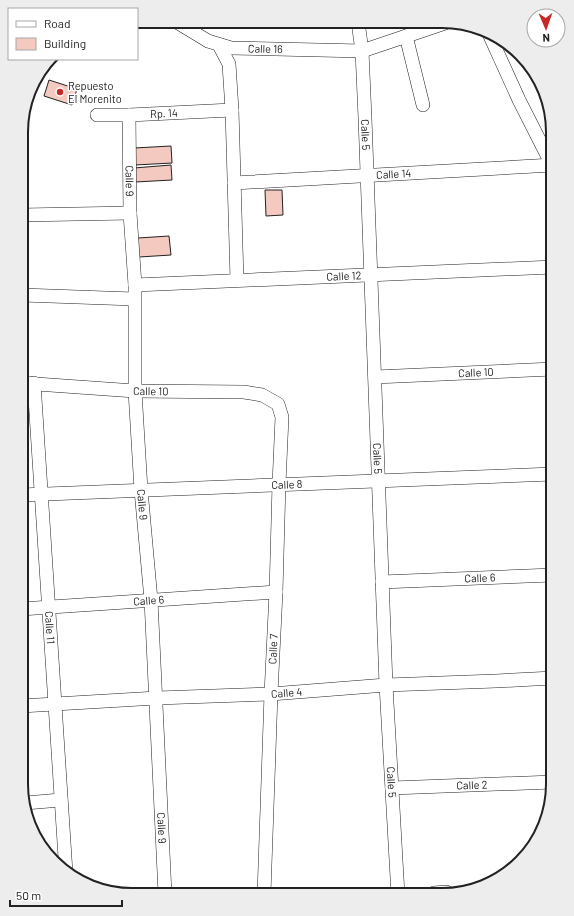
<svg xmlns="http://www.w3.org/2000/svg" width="574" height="916" viewBox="0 0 574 916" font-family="Barlow,sans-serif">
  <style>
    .building { fill: #f3c9c0; stroke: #222 }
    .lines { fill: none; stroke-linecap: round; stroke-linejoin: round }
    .minor-casing { stroke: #222; stroke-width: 14 }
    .tertiary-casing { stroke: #222; stroke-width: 18 }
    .minor { stroke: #fff; stroke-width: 13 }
    .tertiary { stroke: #fff; stroke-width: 17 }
    .poi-dot { fill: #c62828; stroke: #fff; stroke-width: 1.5 }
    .labels { text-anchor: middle; stroke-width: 3; stroke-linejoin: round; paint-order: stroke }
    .street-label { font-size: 11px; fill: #222; stroke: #fff }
    .poi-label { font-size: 11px; fill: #222; stroke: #fff; text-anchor: start }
    .rim { fill: none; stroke: #222; stroke-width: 2 }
  </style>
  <rect width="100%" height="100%" fill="#fff"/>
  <g class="building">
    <path d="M49,80L77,89L72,105L44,96Z"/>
    <path d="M171,146L172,163L135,165L134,148Z"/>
    <path d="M171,165L172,180L135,182L134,168Z"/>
    <path d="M265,190H282L283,215L266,216Z"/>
    <path d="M22,219H27L28,257L22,258Z"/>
    <path d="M169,236L171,255L139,257L138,238Z"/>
  </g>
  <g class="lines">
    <g class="minor-casing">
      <g id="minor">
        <path id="s1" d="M175,21L208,41L231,48L362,51L445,23"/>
        <path id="s2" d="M358,22L362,51L365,118L386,685L398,895"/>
        <path d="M406,36L423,105"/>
        <path d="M490,36L519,100L552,165"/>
        <path d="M219,45L229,64L232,110L237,280"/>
        <path id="s3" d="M97,115H129L232,110"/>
        <path id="s4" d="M129,115L130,213L135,285V391L141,490L151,600L165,894"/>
        <path id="s5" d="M234,183L553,165"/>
        <path d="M22,215L130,213"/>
        <path id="s6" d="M135,285L553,267"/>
        <path d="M22,295L134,299"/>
        <path id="s7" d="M375,377L553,369"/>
        <path id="s8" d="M22,383L135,391L244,392L262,395L278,404L282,417L279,484L276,592L271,694L264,894"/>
        <path id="s9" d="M34,383L66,873"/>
        <path id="s10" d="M21,495L553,474"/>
        <path id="s11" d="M382,582L553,575"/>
        <path id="s12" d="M21,609L276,592"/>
        <path id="s13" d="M21,706L157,698L271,694L386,685L496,681L553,678"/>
        <path id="s14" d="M392,788L553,782"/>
        <path d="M25,803L61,800"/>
      </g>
    </g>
    <g class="tertiary-casing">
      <path id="tertiary" d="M434,895L446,894"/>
    </g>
    <use href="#minor" class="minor"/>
    <use href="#tertiary" class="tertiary"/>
  </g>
  <circle class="poi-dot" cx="60" cy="92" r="4"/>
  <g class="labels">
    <g class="street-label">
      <text dy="4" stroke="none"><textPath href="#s1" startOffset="97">Calle 16</textPath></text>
      <text dy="4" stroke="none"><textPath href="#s3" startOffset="67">Rp. 14</textPath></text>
      <text dy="4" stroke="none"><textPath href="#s2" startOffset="113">Calle 5</textPath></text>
      <text dy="4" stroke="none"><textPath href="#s5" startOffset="160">Calle 14</textPath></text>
      <text dy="4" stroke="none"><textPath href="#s4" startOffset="66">Calle 9</textPath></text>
      <text dy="4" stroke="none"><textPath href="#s6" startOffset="209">Calle 12</textPath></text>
      <text dy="4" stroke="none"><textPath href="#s7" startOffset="101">Calle 10</textPath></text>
      <text dy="4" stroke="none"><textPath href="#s8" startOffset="129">Calle 10</textPath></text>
      <text dy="4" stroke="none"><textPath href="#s2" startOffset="437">Calle 5</textPath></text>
      <text dy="4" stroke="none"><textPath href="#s10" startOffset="266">Calle 8</textPath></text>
      <text dy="4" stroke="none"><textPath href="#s4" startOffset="390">Calle 9</textPath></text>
      <text dy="4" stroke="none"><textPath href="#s11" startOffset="98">Calle 6</textPath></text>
      <text dy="4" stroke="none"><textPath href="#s12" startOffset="128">Calle 6</textPath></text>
      <text dy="4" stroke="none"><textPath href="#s9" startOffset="245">Calle 11</textPath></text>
      <text transform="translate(273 649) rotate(-87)" y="4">Calle 7</text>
      <text dy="4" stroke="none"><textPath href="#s13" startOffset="266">Calle 4</textPath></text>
      <text dy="4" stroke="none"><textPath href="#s2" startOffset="761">Calle 5</textPath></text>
      <text dy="4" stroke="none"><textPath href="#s14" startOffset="80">Calle 2</textPath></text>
      <text dy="4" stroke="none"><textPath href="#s4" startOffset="714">Calle 9</textPath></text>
    </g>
    <g class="poi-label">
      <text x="68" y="90">Repuesto<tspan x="68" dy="13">El Morenito</tspan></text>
    </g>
  </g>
  <path d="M0 0H574V916H0ZM132 28H442A104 104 0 0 1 546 132V784A104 104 0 0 1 442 888H132A104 104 0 0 1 28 784V132A104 104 0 0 1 132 28Z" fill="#ededed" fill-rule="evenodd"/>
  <path class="rim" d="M132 28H442A104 104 0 0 1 546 132V784A104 104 0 0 1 442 888H132A104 104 0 0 1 28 784V132A104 104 0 0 1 132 28Z"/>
  <rect x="8" y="8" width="130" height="52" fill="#ffffff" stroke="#a7a7a7"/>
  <rect x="16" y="21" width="20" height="6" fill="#ffffff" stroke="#a7a7a7"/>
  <text x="44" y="28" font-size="12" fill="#222222">Road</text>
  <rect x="16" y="38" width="20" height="12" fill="#f3c9c0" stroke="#a7a7a7"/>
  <text x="44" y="48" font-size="12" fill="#222222">Building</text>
  <g transform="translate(546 28) rotate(178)"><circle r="19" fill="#ffffff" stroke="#a7a7a7"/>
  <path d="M0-3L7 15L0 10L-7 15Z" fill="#c62828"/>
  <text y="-6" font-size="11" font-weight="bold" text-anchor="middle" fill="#222222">N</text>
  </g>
  <path d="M10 900v6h112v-6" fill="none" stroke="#222222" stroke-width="2"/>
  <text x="16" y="900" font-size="12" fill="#222222" stroke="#ffffff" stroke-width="3" paint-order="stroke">50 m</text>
</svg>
